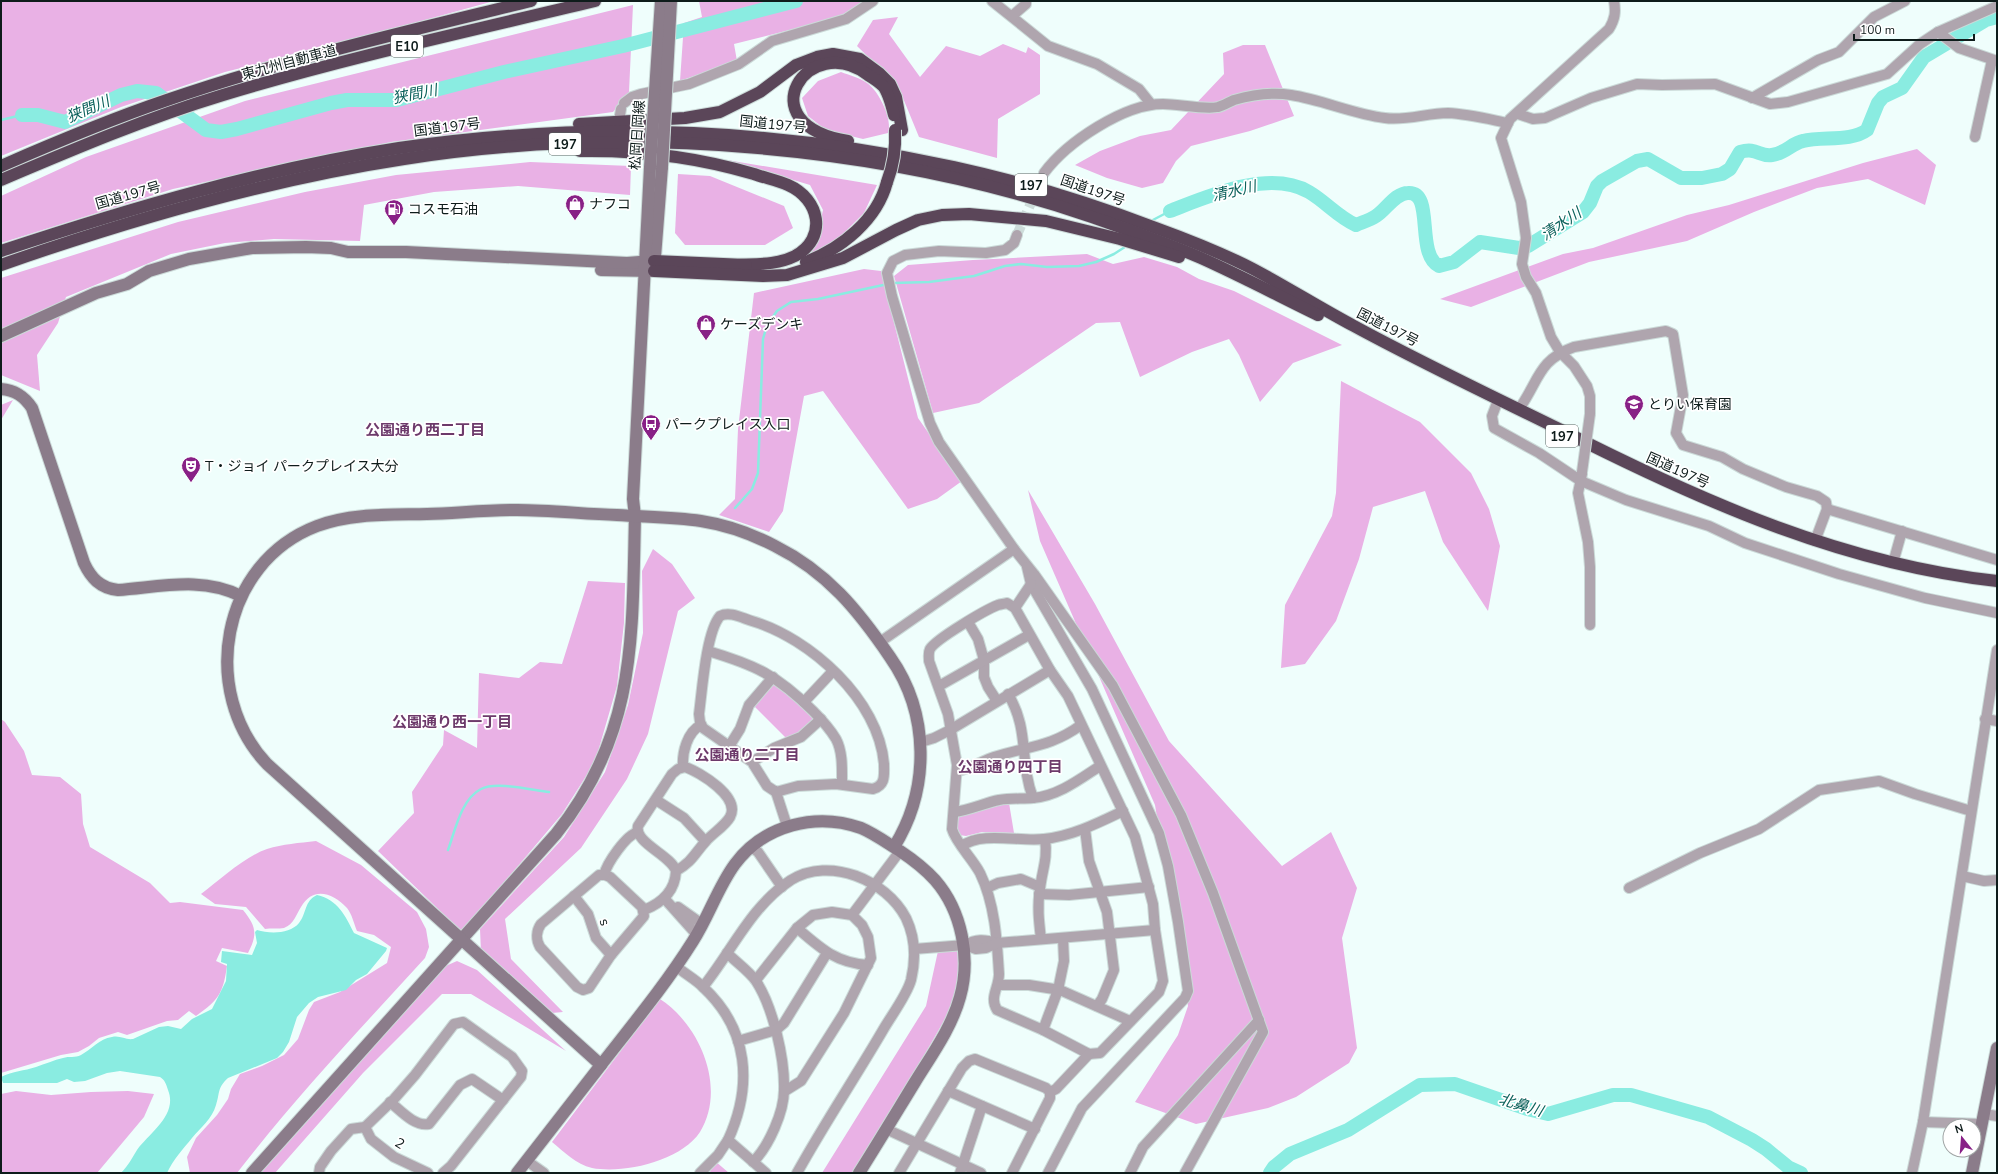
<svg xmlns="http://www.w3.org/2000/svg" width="1998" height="1174" viewBox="0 0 1998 1174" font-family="'Nunito Sans','Noto Sans JP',sans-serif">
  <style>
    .green { fill: #e9b1e5 }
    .water { fill: #8aece1 }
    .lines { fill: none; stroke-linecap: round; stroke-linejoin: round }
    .stream { stroke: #8aece1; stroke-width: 2.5 }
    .river { stroke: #8aece1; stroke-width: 14 }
    .street-tunnel { stroke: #cddcda; stroke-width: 10; stroke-dasharray: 10 5; stroke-linecap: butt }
    .street-casing { stroke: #cbdad8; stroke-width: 12 }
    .secondary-casing { stroke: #cbdad8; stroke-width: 14 }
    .highway-casing { stroke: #cbdad8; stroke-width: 14 }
    .street { stroke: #afa5ae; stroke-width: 10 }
    .secondary { stroke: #8b7c8a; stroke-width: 12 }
    .highway { stroke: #5b4659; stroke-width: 12 }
    .street-bridge-casing { stroke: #cbdad8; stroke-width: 12; stroke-linecap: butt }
    .secondary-bridge-casing { stroke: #cbdad8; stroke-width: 14; stroke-linecap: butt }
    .highway-bridge-casing { stroke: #cbdad8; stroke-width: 14; stroke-linecap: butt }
    .street-bridge { stroke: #afa5ae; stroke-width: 10 }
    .secondary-bridge { stroke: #8b7c8a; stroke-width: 12 }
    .highway-bridge { stroke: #5b4659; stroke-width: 12 }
    .labels { text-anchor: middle; stroke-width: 3.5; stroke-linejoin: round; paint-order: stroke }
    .shield { fill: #fff; stroke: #56605f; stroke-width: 1 }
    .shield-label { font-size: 13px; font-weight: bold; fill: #0e1c1b }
    .street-label { font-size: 14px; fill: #0e1c1b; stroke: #fff }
    .poi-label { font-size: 14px; fill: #0e1c1b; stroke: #fff; text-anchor: start }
    .water-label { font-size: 15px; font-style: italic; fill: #0a605a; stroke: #fff }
    .neighbourhood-label { font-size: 15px; font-weight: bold; fill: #6d3a6b; stroke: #fff }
  </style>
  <rect width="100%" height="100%" fill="#effefc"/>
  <g class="green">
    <path d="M1,1H494L363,37L225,72L121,107L1,156Z"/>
    <path d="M699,1H865L837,18L734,44L737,61L680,81L684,23L702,17Z"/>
    <path d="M633,5L629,92L613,112L391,142L173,189L1,243V196L86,157L245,101Z"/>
    <path d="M898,17L889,34L920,77L946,46L980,56L1003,44L1026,53L1028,47L1040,55V94L998,119L997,158L919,137L898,86L857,46L873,20Z"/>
    <path d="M1243,45H1265L1294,116L1250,131L1191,146L1176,161L1163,183L1142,188L1107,178L1075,165L1100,151L1140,136L1171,130L1224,74L1223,53Z"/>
    <path d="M841,72C849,75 860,78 867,83C879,91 893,120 888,133L863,139L826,130L808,116L802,98L818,81Z"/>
    <path d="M1917,149L1936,165L1925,205L1868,179L1817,188L1754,212L1687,241L1589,262L1471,307L1440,299L1563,254L1593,248L1687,215L1729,205L1863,163Z"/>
    <path d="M727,160L877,185L864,213L838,239L806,257L818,232L823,210L810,185Z"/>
    <path d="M530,162L631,166L630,195L518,186L434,192L364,205L360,241L274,239L225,243L171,254L66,297L58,323L37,355L40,391L1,375V278L178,222L305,192L396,175Z"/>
    <path d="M678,174L710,176L784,206L793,228L765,245H685L675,233Z"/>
    <path d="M1087,254L1113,264L1144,257L1177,267L1199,279L1234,291L1342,345L1293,363L1260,402L1239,355L1229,339L1192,352L1140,377L1120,322L1096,323L979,403L933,413L894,276L908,265L973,260Z"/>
    <path d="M864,269L881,271L918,418L962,481L937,499L908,509L823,391L804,396L783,511L769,532L719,515L735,499L738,429L754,293Z"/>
    <path d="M1341,381L1420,422L1471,473L1489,509L1500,546L1488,611L1443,542L1425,491L1373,507L1359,559L1336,621L1305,664L1281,668L1285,605L1332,516L1336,493Z"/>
    <path d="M13,400L1,420V405Z"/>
    <path d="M1028,490L1095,604L1169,741L1282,866L1331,832L1357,888L1342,938L1357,1048L1349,1063L1296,1097L1268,1108L1196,1124L1135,1102L1178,1035L1188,1006L1155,805L1040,541Z"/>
    <path d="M653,549L672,564L695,598L678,611L648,734L627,779L581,848L505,919L511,959L563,1012L552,1013L481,952L480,929L564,837L605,772L628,705L643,633L642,571Z"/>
    <path d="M588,581L625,583L624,623L617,686L595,762L562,814L462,932L378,851L414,813L412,792L443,745L444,730L477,748L479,673L519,678L540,662L562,664Z"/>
    <path d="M774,680L818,720L802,733L788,740L754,706Z"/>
    <path d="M1,719L5,722L24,751L32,775L60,777L81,794L83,824L90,847L150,883L170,903L180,902L243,910C256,926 258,934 248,953L222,948L216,961L227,966C223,993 219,1000 196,1016L189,1011L178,1020L167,1021L127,1035L118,1032L99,1038L89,1046L78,1052L61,1055L1,1073Z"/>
    <path d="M1009,803L1014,833L982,832L966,836L959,835C956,829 955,821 960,816Z"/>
    <path d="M316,841L361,865L417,912L426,929L429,947L425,958C361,1028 295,1098 237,1173H190L187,1157L196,1138L217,1115L228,1099L231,1089L240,1074L262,1066L284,1055L298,1039L309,1010L314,1002L340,992L387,963L391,947L374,935L357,931C354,924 352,914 347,908C333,893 313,886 301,907C296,915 294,924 284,928C279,929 270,928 265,929L246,907L215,904L201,894C220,880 244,857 267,849C283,844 299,843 316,841Z"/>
    <path d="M956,950L961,957L957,987L949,1012L910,1080L860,1173H822L926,1006L938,951Z"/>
    <path d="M457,961L477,970L566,1051L471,994H442L363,1073L275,1173H258L441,968Z"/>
    <path d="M660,999C700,1025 727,1088 700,1132C681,1161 624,1174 592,1168C576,1164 564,1152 552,1142Z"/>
    <path d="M16,1091L51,1095L91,1092L128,1091L154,1094L144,1117L97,1173H1V1094Z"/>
    <path d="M715,1161L729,1173H712L707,1169Z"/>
  </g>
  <path class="water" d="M317,895C338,900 345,915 354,933L387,948L386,951L367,974L356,980L346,990L318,997L309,1003L297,1017L289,1042L283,1052L277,1058L228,1078C217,1088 220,1093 216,1105C212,1119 201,1127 192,1138C183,1149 173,1160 167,1173H121C128,1166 132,1158 137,1150C150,1132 178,1115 168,1090C166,1084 165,1080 160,1077L120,1071L107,1073L85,1081L74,1082L67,1079L57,1083H3L1,1077C13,1071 24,1071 36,1067C45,1064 54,1060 63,1058C69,1056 75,1058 81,1055C92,1049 99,1039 112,1037C120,1035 125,1040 133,1039L159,1027L168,1026L181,1029L192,1019L212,1009L226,981L227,964L221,962L222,951L252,955L257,943L255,932L257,930C270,934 290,934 299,923C307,913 304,901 317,895Z"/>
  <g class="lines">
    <g class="stream">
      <path d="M1,120L22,115"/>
      <path d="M1149,222L1170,211"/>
      <path d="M893,283L929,282L974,276L1005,266L1021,264L1047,267L1079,266L1096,262L1114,254L1128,245"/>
      <path d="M735,508L752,489L758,473L763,339L767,325L777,311L791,302L818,299L888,284"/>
      <path d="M448,850C455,831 461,799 481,789C496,781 532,790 549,792"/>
    </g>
    <g class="river">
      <path d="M22,115H38L65,122L121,95L137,91L156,93L206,130L221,132L237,129L331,103L347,100H397L504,72L623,46L796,1"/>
      <path d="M1170,211C1209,196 1269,169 1309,192C1326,202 1338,217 1356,225C1363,222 1370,220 1376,216C1386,210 1395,193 1408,193C1435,191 1415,254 1439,266L1454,262L1480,242L1519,248L1528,246L1583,212L1590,203L1597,186L1602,181L1637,161L1648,159L1681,178H1702L1722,174L1730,169L1740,152C1757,147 1759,157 1772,155C1786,153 1792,143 1803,141C1822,136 1851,142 1867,130L1878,103L1883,97L1902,88L1924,57L1986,20L1997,17"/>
      <path d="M1270,1173L1274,1167L1290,1154L1348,1130L1420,1085L1455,1084L1527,1109L1548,1114L1613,1095H1631L1708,1117L1752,1140L1766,1149L1788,1167L1801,1173"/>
    </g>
    <path class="street-tunnel" d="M1017,235L1044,173"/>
    <g class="street-casing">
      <g id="street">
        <path d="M992,1L1048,46L1097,64L1139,89L1151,104"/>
        <path d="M1012,16L1026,4V1"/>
        <path d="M1938,32L1997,6"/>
        <path d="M1752,98L1818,60L1839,52L1874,17L1905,1"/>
        <path d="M624,103L632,97L641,94L689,84L739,64L772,41L846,19L873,1"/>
        <path d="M1518,114L1533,119L1545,118L1591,98L1637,84L1662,85L1715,84L1770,104L1788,102L1887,74L1920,44L1938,32L1959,48L1997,61"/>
        <path d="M619,121L621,109"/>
        <path d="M1975,137L1992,60"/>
        <path d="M1044,173C1067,142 1124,104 1163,104C1178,104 1205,110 1218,107C1223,106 1229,102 1234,100C1252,95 1273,92 1291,95C1323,100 1353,114 1385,118C1406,121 1427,113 1448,113C1468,114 1488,119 1508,123"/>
        <path d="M1017,235L1014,243L1005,250L986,253L939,251L905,255L893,261L887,273L892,296L930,423L939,442L1014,549L1034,574L1113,686L1181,815L1213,893L1263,1032L1185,1173"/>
        <path d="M1497,403L1492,416L1494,428L1539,453L1581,481L1626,500L1709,526L1745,543L1839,574L1925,598L1997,613"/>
        <path d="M1519,409C1539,381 1538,360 1574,347L1666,331L1673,334L1683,395L1676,433L1683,445L1722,457L1743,469L1786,487L1817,496L1826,502L1827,509"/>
        <path d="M1590,414V396L1587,386L1574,366L1560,352L1551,337L1536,293L1526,277L1522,264L1526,238L1521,202L1501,138L1510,119L1609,29C1615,19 1616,12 1614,1"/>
        <path d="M1582,474L1578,493L1588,542L1590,567V625"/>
        <path d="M1815,541L1827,509L1997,560"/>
        <path d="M1893,563L1902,531"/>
        <path d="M1027,567L1031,584L1092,689L1159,833L1168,866L1178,922L1188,991L1185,998L1082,1108L1048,1173"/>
        <path d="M1007,603L1015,608L1050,670L1068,696L1135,837L1153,904L1155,930L1163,981L1159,992L1100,1053L1089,1054L1043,1030L997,1010C989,997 999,988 999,974C997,940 995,904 980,873C972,858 956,843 952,829L957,765L948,714L929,661C929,657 928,653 930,649C936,639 985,610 998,605C1001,604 1004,604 1007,603Z"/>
        <path d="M1015,608L1031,584"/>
        <path d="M968,622L978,639L984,660V677L988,687L997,701"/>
        <path d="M880,642L1014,549"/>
        <path d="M708,651C755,665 777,675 813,711C821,719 830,729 836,739C843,752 842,770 842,784"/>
        <path d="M939,686L1029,635"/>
        <path d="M1008,694C1030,730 1019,761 1033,798"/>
        <path d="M804,702L833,671"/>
        <path d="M1985,719L1997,721"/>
        <path d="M921,742L934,738L950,730L1050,670"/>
        <path d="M730,745L740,729L749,705L773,677"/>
        <path d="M752,762L767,786L776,792L798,786L836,784L873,789C886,785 884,775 884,764C879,700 810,638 752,621C742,618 730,611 720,616C706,632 702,692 699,714L700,722L703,728L752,762L774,748L801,737L821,719"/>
        <path d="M683,767C682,753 687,732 701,725"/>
        <path d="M957,771C970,769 982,761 994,757C1028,746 1051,747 1081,725"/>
        <path d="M776,792L787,826"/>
        <path d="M656,800L684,818L705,841"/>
        <path d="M954,812C970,810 984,803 999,800C1011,798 1022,799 1033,798C1058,796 1080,779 1100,766"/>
        <path d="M1085,829L1089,861L1107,912L1114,970L1102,999L1097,1006"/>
        <path d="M962,846C982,831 1019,842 1044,839C1072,836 1098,823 1123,811"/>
        <path d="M751,847L758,852L782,887"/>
        <path d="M599,875H605L610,877L642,907L644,916L611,955L589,988L583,990L577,987L540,947C536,940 536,931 541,924Z"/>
        <path d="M604,875C607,863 626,835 638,832"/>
        <path d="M1962,876L1984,881L1997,880"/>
        <path d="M987,888L998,883L1021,879L1040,887"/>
        <path d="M1629,888L1700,853L1759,829L1819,790L1879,781L1915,794L1971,811"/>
        <path d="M1039,894L1069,895L1149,887"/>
        <path d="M574,896L588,914L596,938L611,955"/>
        <path d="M664,898L697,935"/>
        <path d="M678,907L702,924"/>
        <path d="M644,910C662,903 675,891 676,871C671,855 634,843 638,826L672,774L678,769L685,767C700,772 741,797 730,817C725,826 713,833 706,841C694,854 693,861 676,871"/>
        <path d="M852,915L900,851"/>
        <path d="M797,928C820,948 836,963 868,965"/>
        <path d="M1041,939C1039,922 1037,906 1040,889C1042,870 1048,859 1045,839"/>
        <path d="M965,945C976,939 984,939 997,943L1155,930"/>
        <path d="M914,949L965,945L976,949L986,948L997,943"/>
        <path d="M727,953C736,962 749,971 756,981C773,1007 785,1059 784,1090C784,1112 769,1146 753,1162"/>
        <path d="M676,966C685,974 695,979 703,987C749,1030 753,1085 728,1140L766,1173"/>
        <path d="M756,980L797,928L813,915L832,912L852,915L862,925L868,937L871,958L844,1013L801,1081L785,1091"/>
        <path d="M999,985H1029L1060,990L1130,1021"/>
        <path d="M703,987C732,951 751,906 791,880C830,856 886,880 906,918C915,937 916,959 911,980C907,995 891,1016 883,1030C855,1078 824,1124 797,1173"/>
        <path d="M1043,1030L1058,990L1064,961L1063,938"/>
        <path d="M738,1041L776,1030L784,1023L827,953"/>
        <path d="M948,1091L1035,1129"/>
        <path d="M1050,1092L1056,1089L1089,1054"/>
        <path d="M390,1102C401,1111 415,1127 429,1124L460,1085L472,1079L503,1100"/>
        <path d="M1984,1114L1997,1116"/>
        <path d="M1923,1122L1982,1124"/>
        <path d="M365,1127L371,1139L394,1157L428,1173"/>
        <path d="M886,1129L981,1173"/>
        <path d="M527,1161L544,1173"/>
        <path d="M319,1173L320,1167L331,1151L351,1129L365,1127L394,1099L415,1075L454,1024L463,1022L512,1057L522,1071L521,1077L451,1166L443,1173"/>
        <path d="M700,1173L718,1155L728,1140"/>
        <path d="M899,1173L962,1068L969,1061L975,1059L1046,1088L1050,1092V1098L1012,1173"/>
        <path d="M960,1173L982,1106"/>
        <path d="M1130,1173L1143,1147L1259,1020"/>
        <path d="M1912,1173L1923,1122L1997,650"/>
      </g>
    </g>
    <g class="secondary-casing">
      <g id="secondary">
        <path d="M601,270L652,271"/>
        <path d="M654,270L662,167"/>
        <path d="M1,336L96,293L127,284L149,271L189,259L252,248L306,247L331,248L348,252H406L627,263L652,261"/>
        <path d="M1,389C15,390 24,396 32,408L84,563C91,578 100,588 118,590C160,587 202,576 241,596"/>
        <path d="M252,1173L556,834C637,733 632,638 635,516L633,499L650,167"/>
        <path d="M517,1173L601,1065"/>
        <path d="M859,1173C878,1143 896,1113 915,1082C931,1056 952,1027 960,997C971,958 962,911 935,880C925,869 912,859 900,851C887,843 875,834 861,828C816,812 764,825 735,864C718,887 709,916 693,941C666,984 633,1024 601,1065L267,764C199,692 220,563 317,526C352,513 391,515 427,514C457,513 487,510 517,510C550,510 584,514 617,515C645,517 673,517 701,521C727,525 752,534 775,546C827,572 858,610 890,657C930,714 930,789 894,847"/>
        <path d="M1972,1173L1997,1048"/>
      </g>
    </g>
    <g class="highway-casing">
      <g id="highway">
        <path d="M579,124L685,118L720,112L760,92L796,65L817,57L833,54L860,59L879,73L890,84L896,97L902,130"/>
        <path d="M848,141C745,124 809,30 868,75C873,78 879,82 883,86C888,92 892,107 894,115"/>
        <path d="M580,151C639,150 697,157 754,174C765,178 777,180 788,185C820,199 828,238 795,256C777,265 757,264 738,265"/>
        <path d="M1,166C56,142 111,119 167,100C286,59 409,31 531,1"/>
        <path d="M1,180C74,149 147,118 223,95C345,58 470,31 595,1"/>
        <path d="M1,251C131,208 263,169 399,148C584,121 772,128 954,167C1023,182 1090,203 1156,228C1189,240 1222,253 1253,269C1287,287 1320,308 1354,326C1422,363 1492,396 1561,430C1699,500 1842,564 1997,581"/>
        <path d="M654,261L746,265"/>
        <path d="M806,262C842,248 877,220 887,182"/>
        <path d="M1,265C132,219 266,180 404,159C625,124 881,144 1092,217C1129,230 1166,243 1201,258C1241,276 1279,296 1318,315"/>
        <path d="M654,271L763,276L787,275L843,258L896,230L918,220L942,215L969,214L1046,221L1120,239L1179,257"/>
      </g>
    </g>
    <use href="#street" class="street"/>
    <use href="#secondary" class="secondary"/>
    <use href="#highway" class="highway"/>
    <g class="street-bridge-casing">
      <path id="street-bridge" d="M1582,472L1590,414"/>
    </g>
    <g class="secondary-bridge-casing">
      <g id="secondary-bridge">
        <path d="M650,167L661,1"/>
        <path d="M662,167L671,1"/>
      </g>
    </g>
    <g class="highway-bridge-casing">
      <path id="highway-bridge" d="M887,182C894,164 896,149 895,130"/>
    </g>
    <use href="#street-bridge" class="street-bridge"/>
    <use href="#secondary-bridge" class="secondary-bridge"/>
    <use href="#highway-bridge" class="highway-bridge"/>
  </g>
  <defs>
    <g id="shop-pin" transform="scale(1)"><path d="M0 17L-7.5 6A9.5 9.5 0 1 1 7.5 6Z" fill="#882086" stroke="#fff"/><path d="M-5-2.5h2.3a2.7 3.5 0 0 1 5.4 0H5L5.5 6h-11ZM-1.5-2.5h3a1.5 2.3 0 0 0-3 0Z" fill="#fff"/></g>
    <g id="fuel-pin" transform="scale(1)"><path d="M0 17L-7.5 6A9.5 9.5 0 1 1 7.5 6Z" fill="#882086" stroke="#fff"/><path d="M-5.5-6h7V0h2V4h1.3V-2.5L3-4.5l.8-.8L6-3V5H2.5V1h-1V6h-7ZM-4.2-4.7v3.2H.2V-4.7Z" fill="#fff"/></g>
    <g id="school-pin" transform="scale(1)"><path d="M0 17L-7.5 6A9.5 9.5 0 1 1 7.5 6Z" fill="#882086" stroke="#fff"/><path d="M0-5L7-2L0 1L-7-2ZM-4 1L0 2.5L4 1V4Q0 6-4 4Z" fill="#fff"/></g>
    <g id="bus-pin" transform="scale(1)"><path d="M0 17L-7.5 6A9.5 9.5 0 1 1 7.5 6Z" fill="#882086" stroke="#fff"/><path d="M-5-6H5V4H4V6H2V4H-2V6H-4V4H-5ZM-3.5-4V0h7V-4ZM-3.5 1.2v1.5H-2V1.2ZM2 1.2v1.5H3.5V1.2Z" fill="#fff"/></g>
    <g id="theatre-pin" transform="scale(1)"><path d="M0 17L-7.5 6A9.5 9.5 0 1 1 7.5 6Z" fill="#882086" stroke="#fff"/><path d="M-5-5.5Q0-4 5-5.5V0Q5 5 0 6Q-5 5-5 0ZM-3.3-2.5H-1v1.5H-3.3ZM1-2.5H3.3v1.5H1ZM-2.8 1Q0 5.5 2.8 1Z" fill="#fff"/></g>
  </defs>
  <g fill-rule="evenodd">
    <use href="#shop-pin" x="575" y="204"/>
    <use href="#fuel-pin" x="394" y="209"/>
    <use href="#shop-pin" x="706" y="324"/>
    <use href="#school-pin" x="1634" y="404"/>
    <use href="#bus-pin" x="651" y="424"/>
    <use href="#theatre-pin" x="191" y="466"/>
  </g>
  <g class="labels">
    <g class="shield">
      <rect x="391" y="35" width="32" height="22" rx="3"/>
      <rect x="549" y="133" width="32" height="22" rx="3"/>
      <rect x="1015" y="174" width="32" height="22" rx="3"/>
      <rect x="1546" y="425" width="32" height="22" rx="3"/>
    </g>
    <g class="shield-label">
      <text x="407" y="51">E10</text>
      <text x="565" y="149">197</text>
      <text x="1031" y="190">197</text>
      <text x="1562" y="441">197</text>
    </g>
    <g class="street-label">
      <text transform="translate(289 62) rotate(-15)" y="5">東九州自動車道</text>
      <text transform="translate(773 124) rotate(6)" y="5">国道197号</text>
      <text transform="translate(447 127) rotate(-7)" y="5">国道197号</text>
      <text transform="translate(637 135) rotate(-86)" y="5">松岡日岡線</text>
      <text transform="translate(1093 190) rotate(19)" y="5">国道197号</text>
      <text transform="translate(128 195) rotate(-16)" y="5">国道197号</text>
      <text transform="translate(1388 327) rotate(27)" y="5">国道197号</text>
      <text transform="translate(1678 470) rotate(24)" y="5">国道197号</text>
      <text transform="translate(605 922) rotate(72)" y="5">s</text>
      <text transform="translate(400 1143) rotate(33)" y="5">2</text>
    </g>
    <g class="poi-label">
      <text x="589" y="209">ナフコ</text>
      <text x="408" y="214">コスモ石油</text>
      <text x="720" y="329">ケーズデンキ</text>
      <text x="1648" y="409">とりい保育園</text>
      <text x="665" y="429">パークプレイス入口</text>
      <text x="205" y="471">T・ジョイ パークプレイス大分</text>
    </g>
    <g class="water-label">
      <text transform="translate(415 94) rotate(-11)" y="5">狭間川</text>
      <text transform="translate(88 109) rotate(-23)" y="5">狭間川</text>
      <text transform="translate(1234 191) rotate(-13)" y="5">清水川</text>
      <text transform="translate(1561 224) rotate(-34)" y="5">清水川</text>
      <text transform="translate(1521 1105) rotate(17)" y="5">北鼻川</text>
    </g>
    <g class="neighbourhood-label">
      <text x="425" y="435">公園通り西二丁目</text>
      <text x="452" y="727">公園通り西一丁目</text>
      <text x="747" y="760">公園通り二丁目</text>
      <text x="1010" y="772">公園通り四丁目</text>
    </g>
  </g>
  <rect width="1998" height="1174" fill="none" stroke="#0e1c1b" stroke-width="4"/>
  <g transform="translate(1962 1138) rotate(343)"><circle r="19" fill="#ffffff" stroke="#9fa4a4"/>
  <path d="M0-3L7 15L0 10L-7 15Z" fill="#882086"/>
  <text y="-6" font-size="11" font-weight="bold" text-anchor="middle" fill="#0e1c1b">N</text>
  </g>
  <path d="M1854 34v6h120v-6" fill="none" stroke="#0e1c1b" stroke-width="2"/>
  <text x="1860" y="34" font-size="12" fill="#0e1c1b" stroke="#ffffff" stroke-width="3" paint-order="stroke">100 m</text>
</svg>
